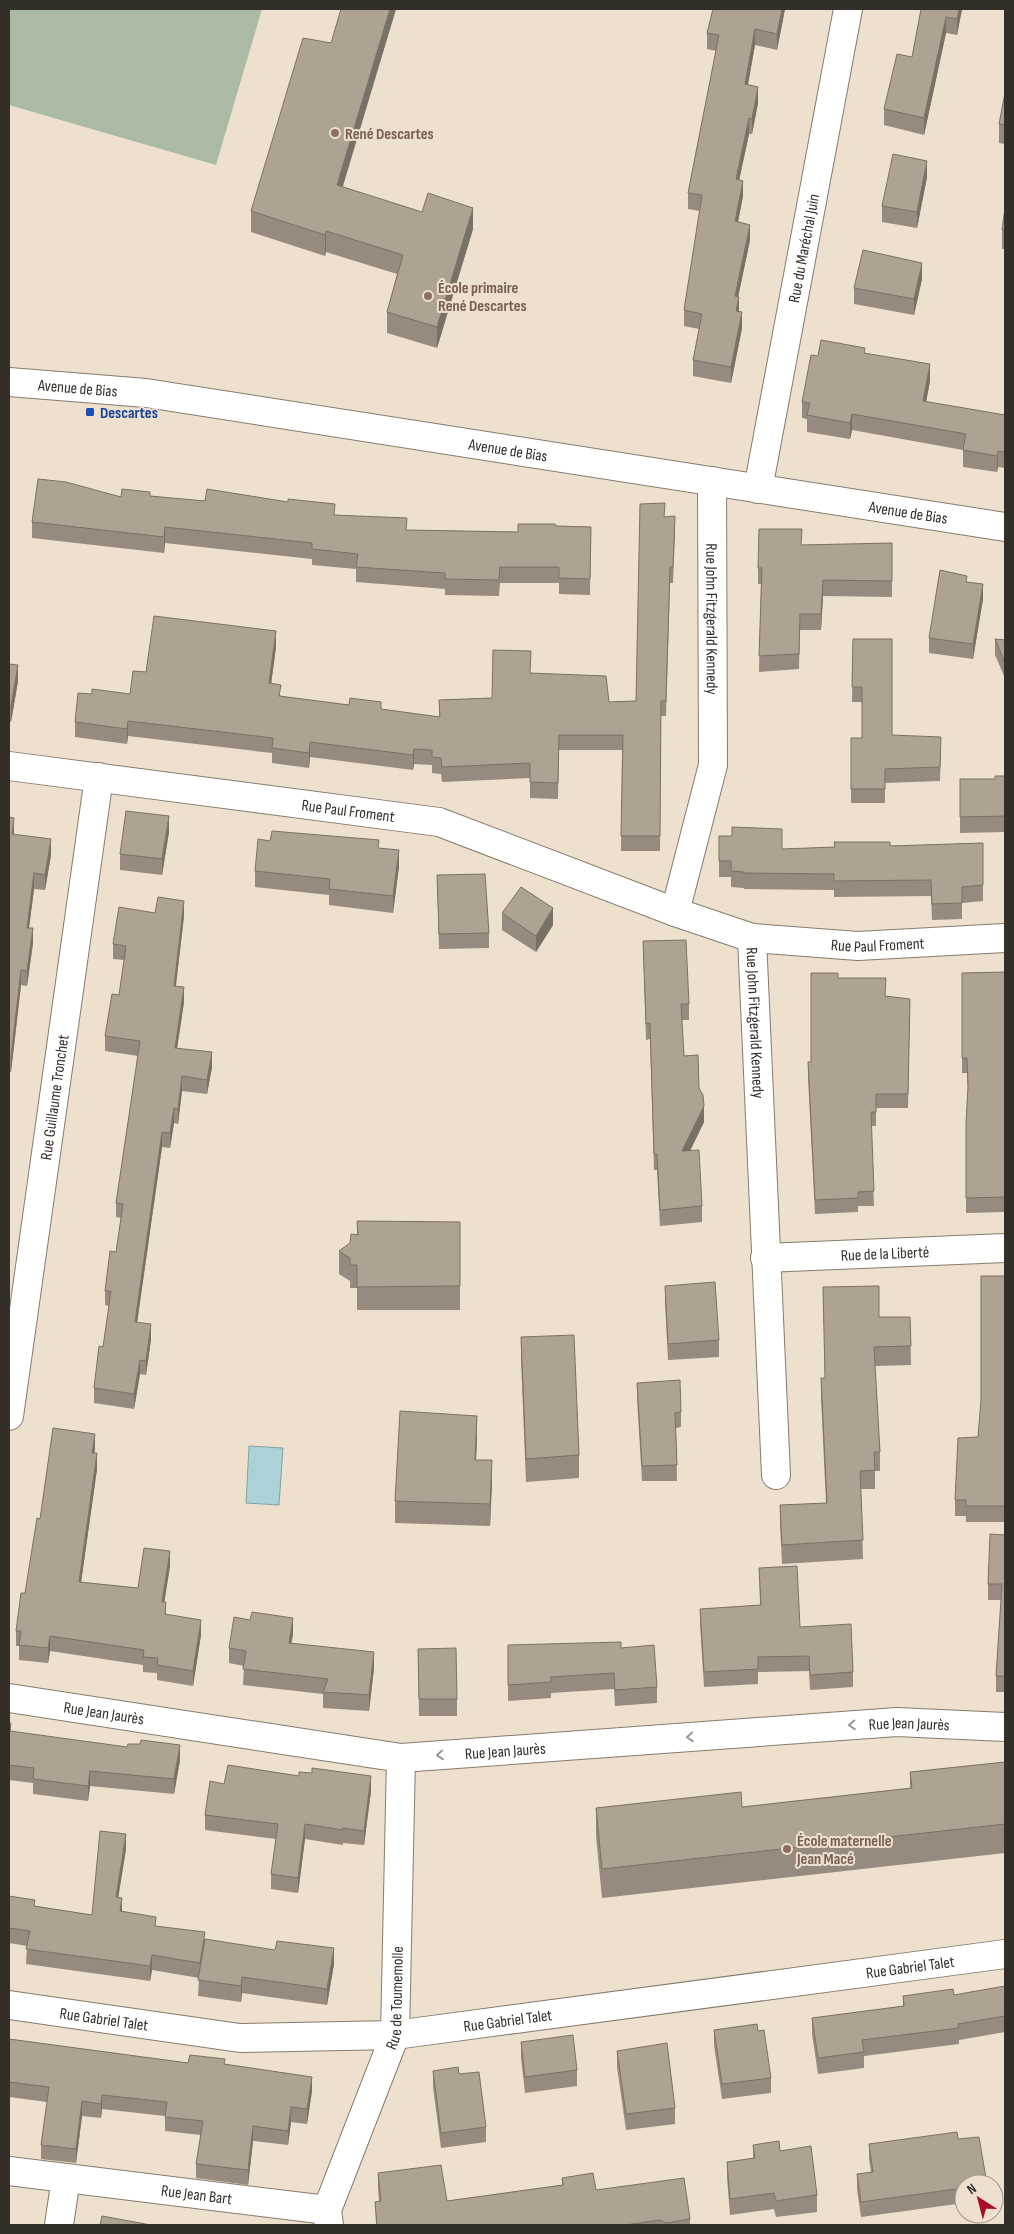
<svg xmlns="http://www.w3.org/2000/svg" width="1014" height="2234" viewBox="0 0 1014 2234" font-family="'Sofia Sans Condensed',sans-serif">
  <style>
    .green { fill: #aabaa4 }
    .water { fill: #aad2d7; stroke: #86a1a2 }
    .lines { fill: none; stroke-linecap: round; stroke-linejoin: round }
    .minor-casing { stroke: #877b6c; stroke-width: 30 }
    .tertiary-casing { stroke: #877b6c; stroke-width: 30 }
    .minor { stroke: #fff; stroke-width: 28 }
    .tertiary { stroke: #fff; stroke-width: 28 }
    .wall { fill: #968b7e }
    .shaded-wall { fill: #7a7166 }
    .building { fill: #aea292; stroke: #7a7166 }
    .oneway { stroke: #999694 }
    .education-dot { fill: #8d6e63; stroke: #ede0cf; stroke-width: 2 }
    .transit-dot { fill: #1a4fb4; stroke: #ede0cf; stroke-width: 2 }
    .labels { text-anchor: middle; stroke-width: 4; stroke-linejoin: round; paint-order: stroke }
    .education-label { font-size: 16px; font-weight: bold; fill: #785e54; stroke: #ede0cf; text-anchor: start }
    .street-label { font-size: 16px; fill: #332e28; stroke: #ede0cf }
    .transit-label { font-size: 16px; font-weight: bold; fill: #164399; stroke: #ede0cf; text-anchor: start }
  </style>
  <rect width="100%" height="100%" fill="#ede0cf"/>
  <path class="green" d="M9,9H262L216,165L9,105Z"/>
  <path class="water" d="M249,1446L283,1448L279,1505L246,1503Z"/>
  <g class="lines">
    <g class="minor-casing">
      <g id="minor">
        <path id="s1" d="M712,481L713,765L675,912L752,938L776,1475"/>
        <path id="s2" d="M758,489L848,9"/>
        <path id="s3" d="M9,766L439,822L675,912"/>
        <path id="s4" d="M752,938L858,946L1005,938"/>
        <path id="s5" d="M765,1258L1005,1248"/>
        <path id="s6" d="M9,1416L99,777"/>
        <path id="s7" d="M9,1698L401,1758L897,1722L1005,1727"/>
        <path id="s8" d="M9,2005L240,2038L395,2035L1005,1954"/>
        <path id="s9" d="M9,2171L327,2210"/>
        <path d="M59,2225L66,2178"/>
        <path id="s10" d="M329,2225L327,2210L395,2035L401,1758"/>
      </g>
    </g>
    <g class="tertiary-casing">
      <g id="tertiary">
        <path id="s11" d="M9,382L146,393L1005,527"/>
      </g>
    </g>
    <use href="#minor" class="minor"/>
    <use href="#tertiary" class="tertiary"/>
  </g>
  <g class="wall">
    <path d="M396,9L342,187L473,229L437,348L387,333V312L397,274L326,252L325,256L251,232V211L331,43Z"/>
    <path d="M713,9H785L777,50L755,45L748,85L758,103L752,134H749L739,180L743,196L738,222L750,240L738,297L739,311L742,328L731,383L693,376V360L699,329L684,326V310L700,211L688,209V193L716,51L707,49V33Z"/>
    <path d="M921,9H962L957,35L946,33L924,135L884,125V109L912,57Z"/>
    <path d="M1005,93V144L999,143V124Z"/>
    <path d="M927,177L917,228L882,222V206Z"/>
    <path d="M1005,208V249H1002V230Z"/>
    <path d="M922,279L914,315L854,304V288Z"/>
    <path d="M865,353L930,381L926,402L1005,415V468L998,467L997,472L963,467V450L852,430L850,439L807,432V419L802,418V402L818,356Z"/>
    <path d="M150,496L335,515L407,530L518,532L556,526L591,527L590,595L559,594V583H500L499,596L445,595V589L356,582V569L312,565V559L165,543L164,553L32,538V522L121,497Z"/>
    <path d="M665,517L675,532L673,583H670L666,716H661L660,851H621L622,750H559L558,799L530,798V778L442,782L441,774L432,773V765L414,764L413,770L310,757L309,768L272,763V753L128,736L127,744L75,737V722L92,694H130L146,672L276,647L271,684L281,696L439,717V700L492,698L531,673L609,702L636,701Z"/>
    <path d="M892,543V597L823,596L821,630H800L799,669L759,672L761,584H758V568L802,545Z"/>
    <path d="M967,582L983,599L973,659L929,653V638Z"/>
    <path d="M853,639L892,735L941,751L940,781L885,783V803H851V738H862V702H852Z"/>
    <path d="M995,639L1005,640V678L995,655Z"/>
    <path d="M9,664L18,681L11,722H9Z"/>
    <path d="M1005,776V832L960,833V779H995Z"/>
    <path d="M9,817L14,834L51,855L45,890L34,889L29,928L33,943L27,986L21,985L11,1072H9Z"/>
    <path d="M169,832L162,875L120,870V854Z"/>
    <path d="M719,836H732L782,849L834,847V842L890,846L983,843V901L962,903V919L932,920L931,896L834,897V890L744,889V888L731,887V877H719Z"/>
    <path d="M270,841L379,848L399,866L393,913L329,905V895L255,887V871Z"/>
    <path d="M437,875L489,933V948L439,949Z"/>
    <path d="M155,913L184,916L176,986L184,1002L177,1048L212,1067L207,1094L182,1091L178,1124L174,1123L170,1148L162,1147L137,1323L151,1339L146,1375L140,1374L134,1409L94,1403V1388L103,1347L109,1306L105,1305V1291L116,1252L121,1218L116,1217V1203L138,1056L105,1051V1036L119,995L124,960L113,959V944Z"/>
    <path d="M502,913L553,925L536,952L502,930Z"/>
    <path d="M643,941L689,1004V1020H682L684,1056L699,1088L704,1122L690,1151L702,1206V1222L660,1226L657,1170H654L650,1039L646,1040Z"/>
    <path d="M1005,972V1212L966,1213V1124L968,1091L967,1073H962V973Z"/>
    <path d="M838,978L886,996L910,999L908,1108H876V1126H871L874,1206H858V1212L815,1214L808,1077V1062H811Z"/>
    <path d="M357,1221L460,1222V1310H357V1288H350V1281L339,1274V1251L350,1243L357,1235Z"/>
    <path d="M1005,1276V1522H966V1516H955V1500L978,1437Z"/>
    <path d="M665,1286L719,1340V1357L668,1360L665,1302Z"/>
    <path d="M823,1287L879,1317H910L911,1365L875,1366L880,1452V1471H875V1489H861L863,1559L782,1564L780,1524V1505L826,1503L821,1397V1378H825Z"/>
    <path d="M521,1337L579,1455V1478L526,1482L521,1361Z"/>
    <path d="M637,1383L681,1412V1427L676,1428L677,1481H642L637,1398Z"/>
    <path d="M477,1438L476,1460L492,1483L490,1526L395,1523V1501Z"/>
    <path d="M95,1449L94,1453L97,1469L81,1582L138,1588L170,1566L164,1602L166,1614L201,1635L193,1686L157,1680V1673L143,1672V1665L50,1651L48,1663L19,1660V1646H16V1631L25,1593L40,1519Z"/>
    <path d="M1005,1535V1692H996V1676L1001,1600H988V1584Z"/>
    <path d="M759,1568L800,1627L853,1672V1687L810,1690L809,1671L758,1672V1684L704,1687L700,1624V1609L760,1605Z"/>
    <path d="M293,1634L291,1643L374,1668L369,1711L323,1708V1694L243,1685L244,1666L229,1663V1648Z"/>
    <path d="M508,1645L621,1648L657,1687V1703L615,1706L614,1689L551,1693V1698L508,1701Z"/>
    <path d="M418,1649L457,1699V1716H419Z"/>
    <path d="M9,1723L11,1731L180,1760L174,1794L90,1786L88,1801L33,1794V1783L9,1780Z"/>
    <path d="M1005,1762V1853L602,1898L596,1836V1808L742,1807L910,1788V1772Z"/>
    <path d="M224,1784L371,1791L364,1845L343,1843V1845L305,1839L298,1893L271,1889V1874L276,1839L205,1830V1815Z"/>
    <path d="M126,1849L118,1897L122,1911L156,1926L205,1939L334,1964L327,2005L242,1993L241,2002L198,1996L199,1978L152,1970L150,1981L26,1964L27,1946L9,1943V1896L35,1906L92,1915Z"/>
    <path d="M1005,1986V2032L959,2040V2044L864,2056V2068L818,2074L812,2034V2018L903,2006V1996L954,1995Z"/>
    <path d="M714,2030L758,2031L771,2078V2093L722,2099L714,2045Z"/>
    <path d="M9,2039L188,2063L225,2064L312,2091L307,2124L291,2122L288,2145L253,2141L248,2185L196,2178V2164L201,2135L165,2131V2116L102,2109L101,2118L82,2116L76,2163L41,2159V2145L47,2102L9,2097Z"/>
    <path d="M521,2042L577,2070V2086L525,2093L521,2058Z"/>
    <path d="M617,2051L675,2108V2124L626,2130L617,2067Z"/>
    <path d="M433,2071L459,2074L486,2127V2142L441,2148L433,2087Z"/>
    <path d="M958,2139L964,2184V2203L861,2217L857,2189V2174L871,2172L869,2159V2144Z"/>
    <path d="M753,2145L780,2151L817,2195V2212L776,2217L774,2209L730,2215L727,2178V2162L753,2158Z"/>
    <path d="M378,2173L447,2201L562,2185V2178L596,2190L690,2219V2225H376L375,2202L379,2201L378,2188Z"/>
  </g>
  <g class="shaded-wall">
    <path d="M390,9H396L337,206V185Z"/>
    <path d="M782,9H785L777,50V34Z"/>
    <path d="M959,9H962L957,35V19Z"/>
    <path d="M946,17V33L924,135V118Z"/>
    <path d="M755,29V45L745,100V84Z"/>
    <path d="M758,87V103L752,134V119Z"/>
    <path d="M749,118V134L736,195V179Z"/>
    <path d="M927,161V177L917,228V212Z"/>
    <path d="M743,181V196L735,237V221Z"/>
    <path d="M473,208V229L437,348V327Z"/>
    <path d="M750,225V240L735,312V296Z"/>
    <path d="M326,231V252L325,256V235Z"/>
    <path d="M922,263V279L914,315V299Z"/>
    <path d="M739,297V313L736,311Z"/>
    <path d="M742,312V328L731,383V367Z"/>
    <path d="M930,364V381L923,418V401Z"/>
    <path d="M852,414V430L850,439V423Z"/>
    <path d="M998,451V467L997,472V456Z"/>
    <path d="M165,527V543L164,553V537Z"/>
    <path d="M823,580V596L821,630V614Z"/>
    <path d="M983,584V599L973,659V644Z"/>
    <path d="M276,631V647L269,699V683Z"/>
    <path d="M18,665V681L11,722V706Z"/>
    <path d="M128,721V736L127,744V729Z"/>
    <path d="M310,742V757L309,768V753Z"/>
    <path d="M414,749V764L413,770V755Z"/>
    <path d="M169,816V832L162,875V859Z"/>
    <path d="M14,818V833L12,849V834Z"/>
    <path d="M51,839V855L45,890V875Z"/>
    <path d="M399,850V866L393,913V896Z"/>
    <path d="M34,873V889L27,943V928Z"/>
    <path d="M184,901V916L174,1000V986Z"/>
    <path d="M553,908V925L536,952V936Z"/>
    <path d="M33,928V943L27,986V971Z"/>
    <path d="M21,970V985L11,1072V1057Z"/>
    <path d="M184,987V1002L175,1062V1048Z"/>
    <path d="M212,1052V1067L207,1094V1080Z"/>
    <path d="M182,1076V1091L178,1124V1109Z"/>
    <path d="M704,1106V1122L682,1167V1151Z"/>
    <path d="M174,1108V1123L170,1148V1133Z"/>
    <path d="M162,1132V1147L135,1337V1322Z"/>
    <path d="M151,1324V1339L146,1375V1361Z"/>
    <path d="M140,1360V1374L134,1409V1394Z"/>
    <path d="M477,1416V1438L475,1482V1460Z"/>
    <path d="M95,1434V1449L92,1468V1453Z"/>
    <path d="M97,1453V1469L79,1597V1582Z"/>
    <path d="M492,1460V1483L490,1526V1504Z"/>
    <path d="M170,1551V1566L162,1617V1602Z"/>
    <path d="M293,1618V1634L289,1658V1643Z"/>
    <path d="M201,1620V1635L193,1686V1671Z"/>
    <path d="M50,1636V1651L48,1663V1648Z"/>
    <path d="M374,1652V1668L369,1711V1695Z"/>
    <path d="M180,1745V1760L174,1794V1779Z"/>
    <path d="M90,1771V1786L88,1801V1786Z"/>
    <path d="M371,1776V1791L364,1845V1831Z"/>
    <path d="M305,1824V1839L298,1893V1878Z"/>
    <path d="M126,1834V1849L116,1912V1897Z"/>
    <path d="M122,1898V1913L120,1911Z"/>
    <path d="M334,1948V1964L327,2005V1989Z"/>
    <path d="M152,1955V1970L150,1981V1966Z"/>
    <path d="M242,1977V1993L241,2002V1986Z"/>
    <path d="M312,2077V2091L307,2124V2109Z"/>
    <path d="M102,2095V2109L101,2118V2104Z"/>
    <path d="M82,2101V2116L76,2163V2149Z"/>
    <path d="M291,2107V2122L288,2145V2131Z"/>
    <path d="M253,2126V2141L248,2185V2170Z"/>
  </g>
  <g class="building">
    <path d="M341,9H390L337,185L422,212L428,193L473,208L437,327L387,312L403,255L326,231L325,235L251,211L303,38L331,43Z"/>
    <path d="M713,9H782L777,34L755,29L745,84L758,87L752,119L749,118L736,179L743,181L735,221L750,225L735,296L739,297L736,311L742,312L731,367L693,360L702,314L684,310L702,195L688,193L719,35L707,33Z"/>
    <path d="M921,9H959L957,19L946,17L924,118L884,109L897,54L912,57Z"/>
    <path d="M1005,93V125L999,124Z"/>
    <path d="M893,154L927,161L917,212L882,206Z"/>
    <path d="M1005,208V230H1002Z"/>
    <path d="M863,250L922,263L914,299L854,288Z"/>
    <path d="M821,340L865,348L864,353L930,364L923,401L1005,415V452L998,451L997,456L963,450L966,434L852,414L850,423L807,415L810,403L802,402L811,355L818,356Z"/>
    <path d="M38,479L66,482L121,497L122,489L150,492V496L205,501L207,489L288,502V499L335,504L334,515L407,518L406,530L518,532V524H555L556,526L591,527L590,579L559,578V567H500L499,580L445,579V573L356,567L358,554L312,549V543L165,527L164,537L32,522Z"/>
    <path d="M665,503L664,517L675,516L673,567H670L666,701H661L660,836H621L623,735H559L558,783L530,782V763L442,767L441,758L432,757V750L414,749L413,755L310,742L309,753L272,748L273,738L128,721L127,729L75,722L78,693L92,694V689L130,694L133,671L146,672L154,616L276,631L269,683L281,685L279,696L349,705L350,698L381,702V709L440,717L439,700L492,698L493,650L531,651L530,673L606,676L609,702L636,701L640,504Z"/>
    <path d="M759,529H802L801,545L892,543V581L823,580L821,614H800L799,654L759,656L762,568H758Z"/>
    <path d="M940,570L967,576L966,582L983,584L973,644L929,638Z"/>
    <path d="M853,639H892V735L941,737L940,767L885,769V789H851V738H862V687H852Z"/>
    <path d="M995,639L1005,640V663Z"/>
    <path d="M9,664L18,665L11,706H9Z"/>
    <path d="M995,776H1005V816L960,817V779H995Z"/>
    <path d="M126,811L169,816L162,859L120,854Z"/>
    <path d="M9,817L14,818L12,834L51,839L45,875L34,873L27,928H33L27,971L21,970L11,1057H9Z"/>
    <path d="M732,827L782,829V849L835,847L834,842H890V846L983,843V885L962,887V903L932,904L931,880L834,881V874L744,873V872L731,871V861H719V836H732Z"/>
    <path d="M272,831L379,840L378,848L399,850L393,896L329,889L330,879L255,871L258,839L270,841Z"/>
    <path d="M485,874L489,933L439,934L437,875Z"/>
    <path d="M521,887L553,908L536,936L502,913Z"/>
    <path d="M158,897L184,901L174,986L184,987L175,1048L212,1052L207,1080L182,1076L178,1109L174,1108L170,1133L162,1132L135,1322L151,1324L146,1361L140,1360L134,1394L94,1388L99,1346L103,1347L111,1291H105L110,1251L116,1252L123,1204L116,1203L140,1041L105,1036L112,994L119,995L126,946L113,944L119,907L155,913Z"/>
    <path d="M686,940L689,1004H681L684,1056L698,1055L699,1088L703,1095L704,1106L682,1151L699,1150L702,1206L660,1210L657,1154H654L650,1023L646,1024L643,941Z"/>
    <path d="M1005,972V1197L966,1198V1124L968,1086L967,1058H962V973Z"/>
    <path d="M811,973H838V978H886L885,996L910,999L908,1094H876V1112H871L874,1191L858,1192V1198L815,1200L808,1062H811Z"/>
    <path d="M357,1221L460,1222V1286L357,1287V1265H350V1258L339,1251L350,1243L351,1234L358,1235Z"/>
    <path d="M981,1276H1005V1506H966V1500H955L958,1438L978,1437L981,1400Z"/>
    <path d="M715,1282L719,1340L668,1344L665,1286Z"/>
    <path d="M879,1286V1317H910L911,1346L874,1347L880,1452H874L875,1470L860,1471L863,1540L782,1545L780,1505L827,1503L821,1378H825L823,1287Z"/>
    <path d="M574,1335L579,1455L526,1459L521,1337Z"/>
    <path d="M680,1380L681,1412L675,1413L677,1465L642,1466L637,1383Z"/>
    <path d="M400,1411L477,1416L475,1460H492L490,1504L395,1501Z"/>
    <path d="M53,1428L95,1434L92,1453H97L79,1582L138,1588L144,1548L170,1551L162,1602H166L165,1614L201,1620L193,1671L157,1665L158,1658L143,1657L144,1650L50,1636L48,1648L19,1645L21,1631H16L21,1593H25L37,1518L40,1519Z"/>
    <path d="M990,1534L1005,1535V1676H996L1002,1584H988Z"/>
    <path d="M797,1566L800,1627L851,1624L853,1672L810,1675L809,1656L758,1657V1669L704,1672L700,1609L761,1605L759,1568Z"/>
    <path d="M252,1612L293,1618L289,1643L374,1652L369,1695L323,1692L328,1679L243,1669L246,1651L229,1648L234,1617L250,1620Z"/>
    <path d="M621,1642V1648L654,1645L657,1687L615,1690L614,1673L551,1677V1682L508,1685V1645Z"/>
    <path d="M456,1648L457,1699H419L418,1649Z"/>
    <path d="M9,1723H11L10,1731L127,1747L128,1744H140L141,1740L180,1745L174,1779L90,1771L88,1786L33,1779L34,1768L9,1765Z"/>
    <path d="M1005,1762V1824L602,1869L596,1808L741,1792L742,1807L912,1788L910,1772Z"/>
    <path d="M228,1765L299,1776V1772L312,1773V1768L371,1776L364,1831L343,1828V1830L305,1824L298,1878L271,1874L278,1824L205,1815L210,1781L224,1784Z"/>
    <path d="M100,1831L126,1834L116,1897L122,1898L120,1911L156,1917L155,1926L205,1932L200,1963L152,1955L150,1966L26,1949L30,1931L9,1928V1896L35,1900L34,1906L92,1915Z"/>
    <path d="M205,1939L275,1950L277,1941L334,1948L327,1989L242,1977L241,1986L198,1980Z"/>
    <path d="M1005,1986V2016L958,2024L959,2028L862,2040L864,2052L818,2058L812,2018L904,2006L903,1996L953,1989L954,1995Z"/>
    <path d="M757,2024L758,2031L764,2030L771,2078L722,2084L714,2030Z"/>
    <path d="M573,2035L577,2070L525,2077L521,2042Z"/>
    <path d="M9,2039L188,2063L190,2055L225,2059L224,2064L312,2077L307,2109L291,2107L288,2131L253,2126L248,2170L196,2164L203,2121L165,2117L167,2102L102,2095L101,2104L82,2101L76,2149L41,2145L49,2087L9,2082Z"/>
    <path d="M667,2043L675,2108L626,2114L617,2051Z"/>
    <path d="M458,2067L459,2074L479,2072L486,2127L441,2133L433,2071Z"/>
    <path d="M957,2132L958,2139L979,2137L987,2184H964V2188L861,2202L857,2174L873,2172L869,2144Z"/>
    <path d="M779,2141L780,2151L811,2146L817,2195L776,2201L774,2193L730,2199L727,2162L755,2158L753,2145Z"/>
    <path d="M441,2165L447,2201L563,2185L562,2178L593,2173L596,2190L684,2178L690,2219L666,2223L660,2220L625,2225H377L375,2202L381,2201L378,2173Z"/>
    <path d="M102,2216L151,2225H100Z"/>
  </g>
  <defs><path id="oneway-chevron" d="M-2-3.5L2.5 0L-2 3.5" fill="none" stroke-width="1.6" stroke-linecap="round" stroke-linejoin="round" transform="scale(1.25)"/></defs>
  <g class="oneway">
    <use href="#oneway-chevron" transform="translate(852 1725) rotate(176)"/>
    <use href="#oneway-chevron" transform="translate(690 1737) rotate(176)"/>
    <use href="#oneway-chevron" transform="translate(440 1755) rotate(176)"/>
  </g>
  <g class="education-dot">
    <circle cx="335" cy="133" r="5"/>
    <circle cx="428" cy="296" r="5"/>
    <circle cx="787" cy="1849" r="5"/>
  </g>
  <rect class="transit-dot" x="85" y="407" width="10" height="10" rx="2.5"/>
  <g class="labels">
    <g class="education-label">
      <text x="345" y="139">René Descartes</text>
      <text x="438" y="293">École primaire<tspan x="438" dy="18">René Descartes</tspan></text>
      <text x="797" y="1846">École maternelle<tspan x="797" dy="18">Jean Macé</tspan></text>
    </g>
    <g class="street-label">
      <text dy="6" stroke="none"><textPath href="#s2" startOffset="245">Rue du Maréchal Juin</textPath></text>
      <text dy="6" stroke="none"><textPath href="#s11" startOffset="69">Avenue de Bias</textPath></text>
      <text dy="6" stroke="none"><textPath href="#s11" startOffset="504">Avenue de Bias</textPath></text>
      <text dy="6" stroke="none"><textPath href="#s11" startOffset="909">Avenue de Bias</textPath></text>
      <text dy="6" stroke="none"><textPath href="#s1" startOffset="138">Rue John Fitzgerald Kennedy</textPath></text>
      <text dy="6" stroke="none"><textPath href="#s3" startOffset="342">Rue Paul Froment</textPath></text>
      <text dy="6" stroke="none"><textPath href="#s4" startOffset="126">Rue Paul Froment</textPath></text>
      <text dy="6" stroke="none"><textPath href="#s1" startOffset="602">Rue John Fitzgerald Kennedy</textPath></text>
      <text dy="6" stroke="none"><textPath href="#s6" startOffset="322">Rue Guillaume Tronchet</textPath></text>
      <text dy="6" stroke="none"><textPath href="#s5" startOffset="120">Rue de la Liberté</textPath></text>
      <text dy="6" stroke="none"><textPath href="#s7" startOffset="96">Rue Jean Jaurès</textPath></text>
      <text dy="6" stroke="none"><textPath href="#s7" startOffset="906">Rue Jean Jaurès</textPath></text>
      <text dy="6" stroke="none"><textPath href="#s7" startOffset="501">Rue Jean Jaurès</textPath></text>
      <text dy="6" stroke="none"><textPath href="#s8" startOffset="908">Rue Gabriel Talet</textPath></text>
      <text dy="6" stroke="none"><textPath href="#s10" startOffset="240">Rue de Toumemolle</textPath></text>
      <text dy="6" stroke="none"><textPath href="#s8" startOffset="96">Rue Gabriel Talet</textPath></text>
      <text dy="6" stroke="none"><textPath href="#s8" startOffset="502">Rue Gabriel Talet</textPath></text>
      <text dy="6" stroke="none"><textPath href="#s9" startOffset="189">Rue Jean Bart</textPath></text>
    </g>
    <g class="transit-label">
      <text x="100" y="418">Descartes</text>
    </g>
  </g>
  <rect width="1014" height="2234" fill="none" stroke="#332e28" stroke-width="20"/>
  <g transform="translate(979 2199) rotate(324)"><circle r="24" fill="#ede0cf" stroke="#a3998c"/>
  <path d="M0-4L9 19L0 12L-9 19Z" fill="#a70e25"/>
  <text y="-8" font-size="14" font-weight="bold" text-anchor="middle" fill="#332e28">N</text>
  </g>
</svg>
